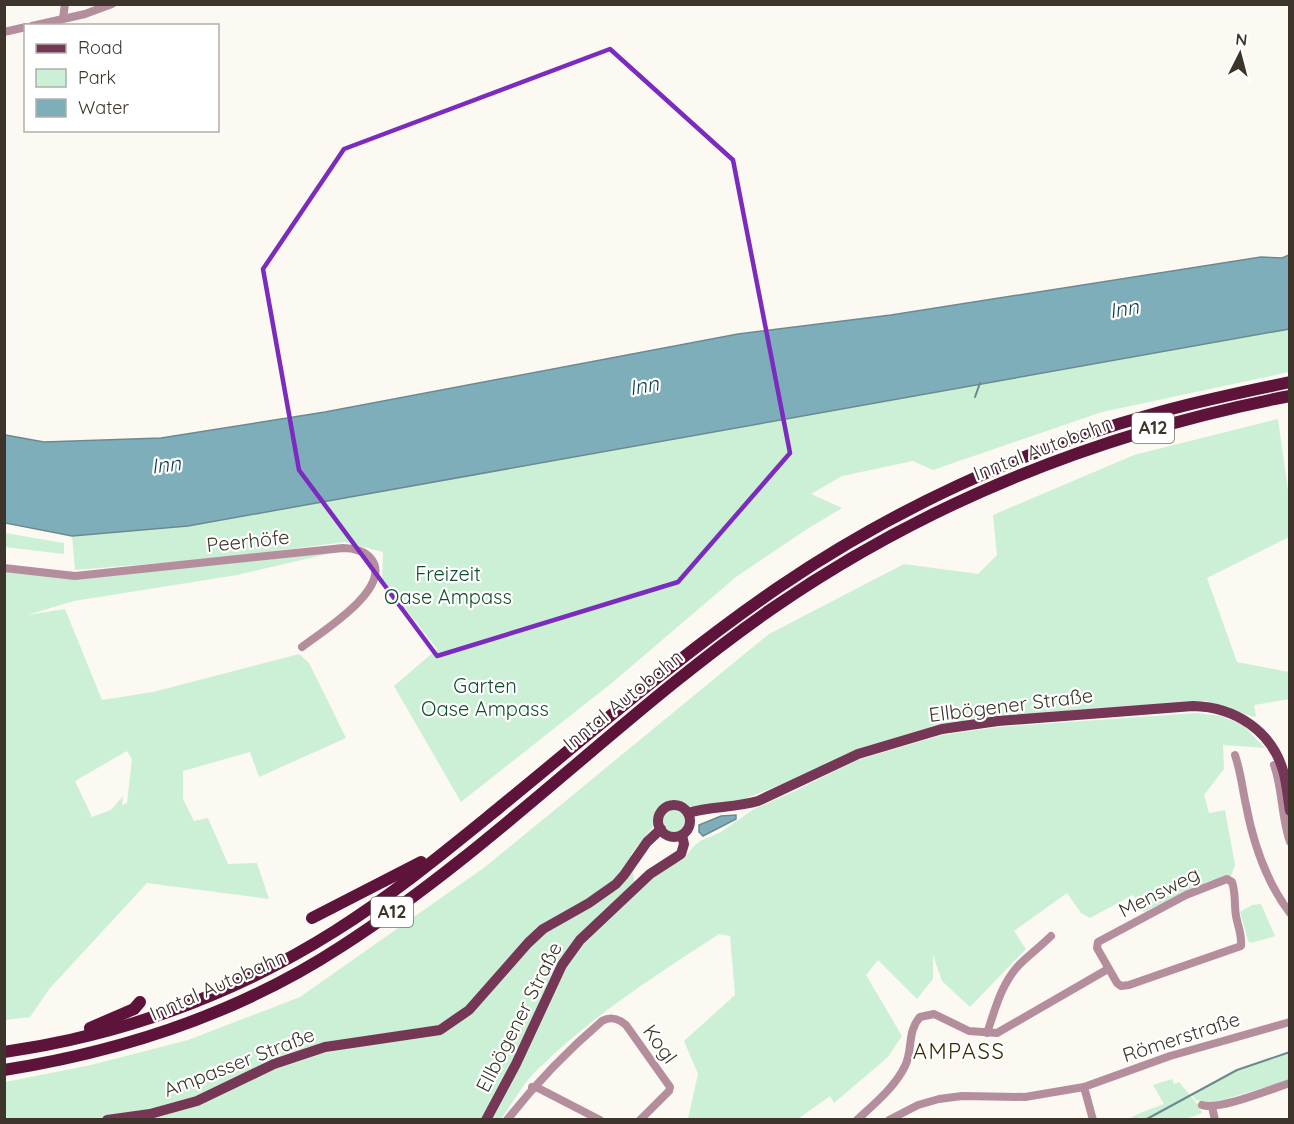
<svg xmlns="http://www.w3.org/2000/svg" width="1294" height="1124" viewBox="0 0 1294 1124" font-family="Quicksand,sans-serif">
  <style>
    .green { fill: #cbf0d6; fill-rule: evenodd }
    .water { fill: #7faebb; stroke: #6b8a90; stroke-width: 1.5 }
    .lines { fill: none; stroke-linecap: round; stroke-linejoin: round }
    .stream { stroke: #6b8a90; stroke-width: 2 }
    .minor { stroke: #b58e9e; stroke-width: 8 }
    .major { stroke: #763655; stroke-width: 10 }
    .highway { stroke: #5e133b; stroke-width: 12 }
    .marked { fill: none; stroke: #7b2cbf; stroke-width: 4.5; stroke-linejoin: round }
    .labels { text-anchor: middle; stroke-width: 4.5; stroke-linejoin: round; paint-order: stroke }
    .shield { fill: #fff; stroke: #77726b; stroke-width: 1.5 }
    .shield-label { font-size: 18px; font-weight: bold; fill: #3d352b }
    .street-label { font-size: 20px; fill: #3d352b; stroke: #fff }
    .park-label { font-size: 20px; fill: #124f2e; stroke: #fff }
    .water-label { font-size: 21px; font-style: italic; fill: #113d48; stroke: #fff }
    .quarter-label { font-size: 22px; letter-spacing: 1.5px; fill: #392c02; stroke: #fff }
  </style>
  <rect width="100%" height="100%" fill="#fcf8f2"/>
  <g class="green">
    <path d="M1289,329V372L1102,412L933,470L913,461L842,476L811,494L842,508L804,531L736,577L613,682L461,802L394,686L437,649L382,579L383,552L345,542L220,558L75,570L72,536L188,526Z"/>
    <path d="M1278,419L1289,498V537L1207,578L1237,662L1289,672V699L1254,705L1256,716L1254,717L1205,701L1097,708L998,721L858,754L722,808L688,814C698,837 664,848 658,821L631,854L634,881L684,859L692,848L700,841L721,832L754,809L795,791L857,760L942,735L998,727L1197,713L1221,716L1243,725L1265,748L1223,745L1224,769L1204,795L1209,813L1225,810L1235,865L1231,876L1209,881L1144,912L1133,895L1090,918L1081,913L1067,893L1014,931L1026,949L970,1007L942,981L933,955V979L917,999L878,960L866,975L902,1036L888,1057L834,1103L830,1096L798,1119H688L698,1074L684,1041L735,995L730,936L719,934C655,976 590,1017 536,1071C522,1085 512,1104 501,1119L5,1120V1082L91,1065L188,1040L300,997L485,867L769,634L904,564L978,574L997,555L993,515L1134,455Z"/>
    <path d="M5,533L64,543V554L5,547Z"/>
    <path d="M332,553L237,575L74,601L27,615L65,609L102,700L153,692L299,654L309,663L346,738L259,777L250,752L183,771V799L194,821L208,818L228,864L257,863L269,899L147,883L50,988L30,1017L5,1020L4,571L75,579ZM127,751L132,759L127,803L122,805L123,796L111,810L92,817L75,781Z"/>
    <path d="M1261,904L1275,936L1251,943L1248,941L1240,912L1252,905Z"/>
    <path d="M1289,1052V1080L1213,1103L1196,1100L1192,1095L1237,1070Z"/>
    <path d="M1172,1079L1174,1084L1179,1082L1199,1106L1202,1113L1186,1119L1129,1120C1135,1113 1154,1108 1164,1104L1153,1085Z"/>
  </g>
  <g class="water">
    <path d="M1289,255V329L188,526L72,536L5,523V435L44,442L161,438L325,412L738,334L891,315L1261,257L1282,258Z"/>
    <path d="M736,815V819L703,836L699,832V825L721,816Z"/>
  </g>
  <g class="lines">
    <g class="stream">
      <path d="M975,397L980,383"/>
      <path d="M1145,1120L1237,1070L1290,1052"/>
    </g>
    <g class="minor">
      <path d="M63,18L65,4"/>
      <path d="M32,26L85,14L112,4"/>
      <path d="M4,32L26,27"/>
      <path d="M4,568L75,576L343,548C353,548 366,551 372,560C392,589 320,633 302,647"/>
      <path d="M1235,755C1241,773 1242,787 1246,805C1253,842 1267,883 1290,913"/>
      <path d="M1274,765C1283,790 1281,817 1290,842"/>
      <path d="M1227,879L1232,882C1236,894 1234,904 1236,916C1238,927 1242,934 1241,946L1129,985L1121,986L1117,983L1097,948L1098,942L1186,895Z"/>
      <path d="M987,1033C995,1010 1001,984 1019,965C1029,955 1041,946 1051,936"/>
      <path d="M532,1087L538,1088L600,1120"/>
      <path d="M1084,1087L1093,1120"/>
      <path d="M1202,1105C1218,1111 1271,1089 1290,1083"/>
      <path d="M1212,1107L1215,1120"/>
      <path d="M507,1120C536,1083 567,1051 602,1021C611,1016 618,1018 626,1025L670,1087L669,1091L640,1120"/>
      <path d="M857,1120C874,1104 895,1087 905,1066C913,1050 907,1031 920,1017L934,1014L969,1031L997,1033L1108,969"/>
      <path d="M889,1120L918,1105L939,1099L962,1096L1025,1097L1084,1087L1170,1056L1290,1022"/>
    </g>
    <g class="major">
      <circle cx="674" cy="821" r="16"/>
      <path d="M688,813C710,806 735,808 758,801L858,754L942,729L998,721L1193,706C1235,707 1273,731 1284,774C1287,786 1288,799 1290,811"/>
      <path d="M107,1120L150,1114L197,1101L274,1064L325,1047L440,1030L469,1010L528,943L543,929L589,903L616,884L624,875L647,842L661,829"/>
      <path d="M486,1120L516,1064L562,965L580,940L650,874L681,854L684,844L682,835"/>
    </g>
    <g class="highway">
      <path d="M312,918L421,862"/>
      <path d="M90,1028L134,1009L140,1002"/>
      <path d="M4,1052C122,1035 235,994 335,931C394,894 447,850 500,807C592,732 681,654 779,587C892,510 1021,450 1153,414C1198,401 1244,392 1290,382"/>
      <path d="M4,1070C124,1051 241,1012 342,946C496,847 623,712 773,608C930,500 1102,432 1290,396"/>
    </g>
  </g>
  <path class="marked" d="M610,49L733,160L790,453L678,582L437,656L299,470L263,269L344,149Z"/>
  <g class="labels">
    <g class="shield">
      <rect x="1132" y="413" width="42" height="30" rx="4.5"/>
      <rect x="371" y="897" width="42" height="30" rx="4.5"/>
    </g>
    <g class="shield-label">
      <text x="1153" y="434">A12</text>
      <text x="392" y="918">A12</text>
    </g>
    <g class="street-label">
      <text transform="translate(1043 448) rotate(-21)" y="7">Inntal Autobahn</text>
      <text transform="translate(248 541) rotate(-6)" y="7">Peerhöfe</text>
      <text transform="translate(623 700) rotate(-39)" y="7">Inntal Autobahn</text>
      <text transform="translate(1011 705) rotate(-7)" y="7">Ellbögener Straße</text>
      <text transform="translate(1159 892) rotate(-27)" y="7">Mensweg</text>
      <text transform="translate(218 985) rotate(-24)" y="7">Inntal Autobahn</text>
      <text transform="translate(519 1017) rotate(-63)" y="7">Ellbögener Straße</text>
      <text transform="translate(1181 1037) rotate(-18)" y="7">Römerstraße</text>
      <text transform="translate(660 1044) rotate(54)" y="7">Kogl</text>
      <text transform="translate(239 1062) rotate(-21)" y="7">Ampasser Straße</text>
    </g>
    <g class="park-label">
      <text x="448" y="581">Freizeit<tspan x="448" dy="23">Oase Ampass</tspan></text>
      <text x="485" y="693">Garten<tspan x="485" dy="23">Oase Ampass</tspan></text>
    </g>
    <g class="water-label">
      <text transform="translate(1124 309) rotate(-10)" y="7">Inn</text>
      <text transform="translate(644 386) rotate(-10)" y="7">Inn</text>
      <text transform="translate(166 465) rotate(-7)" y="7">Inn</text>
    </g>
    <g class="quarter-label">
      <text x="959" y="1059">AMPASS</text>
    </g>
  </g>
  <rect width="1294" height="1124" fill="none" stroke="#3d352b" stroke-width="12"/>
  <rect x="24" y="24" width="195" height="108" fill="#ffffff" stroke="#b1aeaa" stroke-width="1.5"/>
  <rect x="36" y="44" width="30" height="9" fill="#763655" stroke="#b1aeaa" stroke-width="1.5"/>
  <text x="78" y="54" font-size="18" fill="#3d352b">Road</text>
  <rect x="36" y="69" width="30" height="18" fill="#cbf0d6" stroke="#b1aeaa" stroke-width="1.5"/>
  <text x="78" y="84" font-size="18" fill="#3d352b">Park</text>
  <rect x="36" y="99" width="30" height="18" fill="#7faebb" stroke="#b1aeaa" stroke-width="1.5"/>
  <text x="78" y="114" font-size="18" fill="#3d352b">Water</text>
  <g transform="translate(1240 54) rotate(6)" stroke="#ffffff" stroke-width="4.5" paint-order="stroke">
  <path d="M0-4.5L10 22L0 15L-10 22Z" fill="#3d352b"/>
  <text y="-9" font-size="16" font-weight="bold" text-anchor="middle" fill="#3d352b">N</text>
  </g>
</svg>
